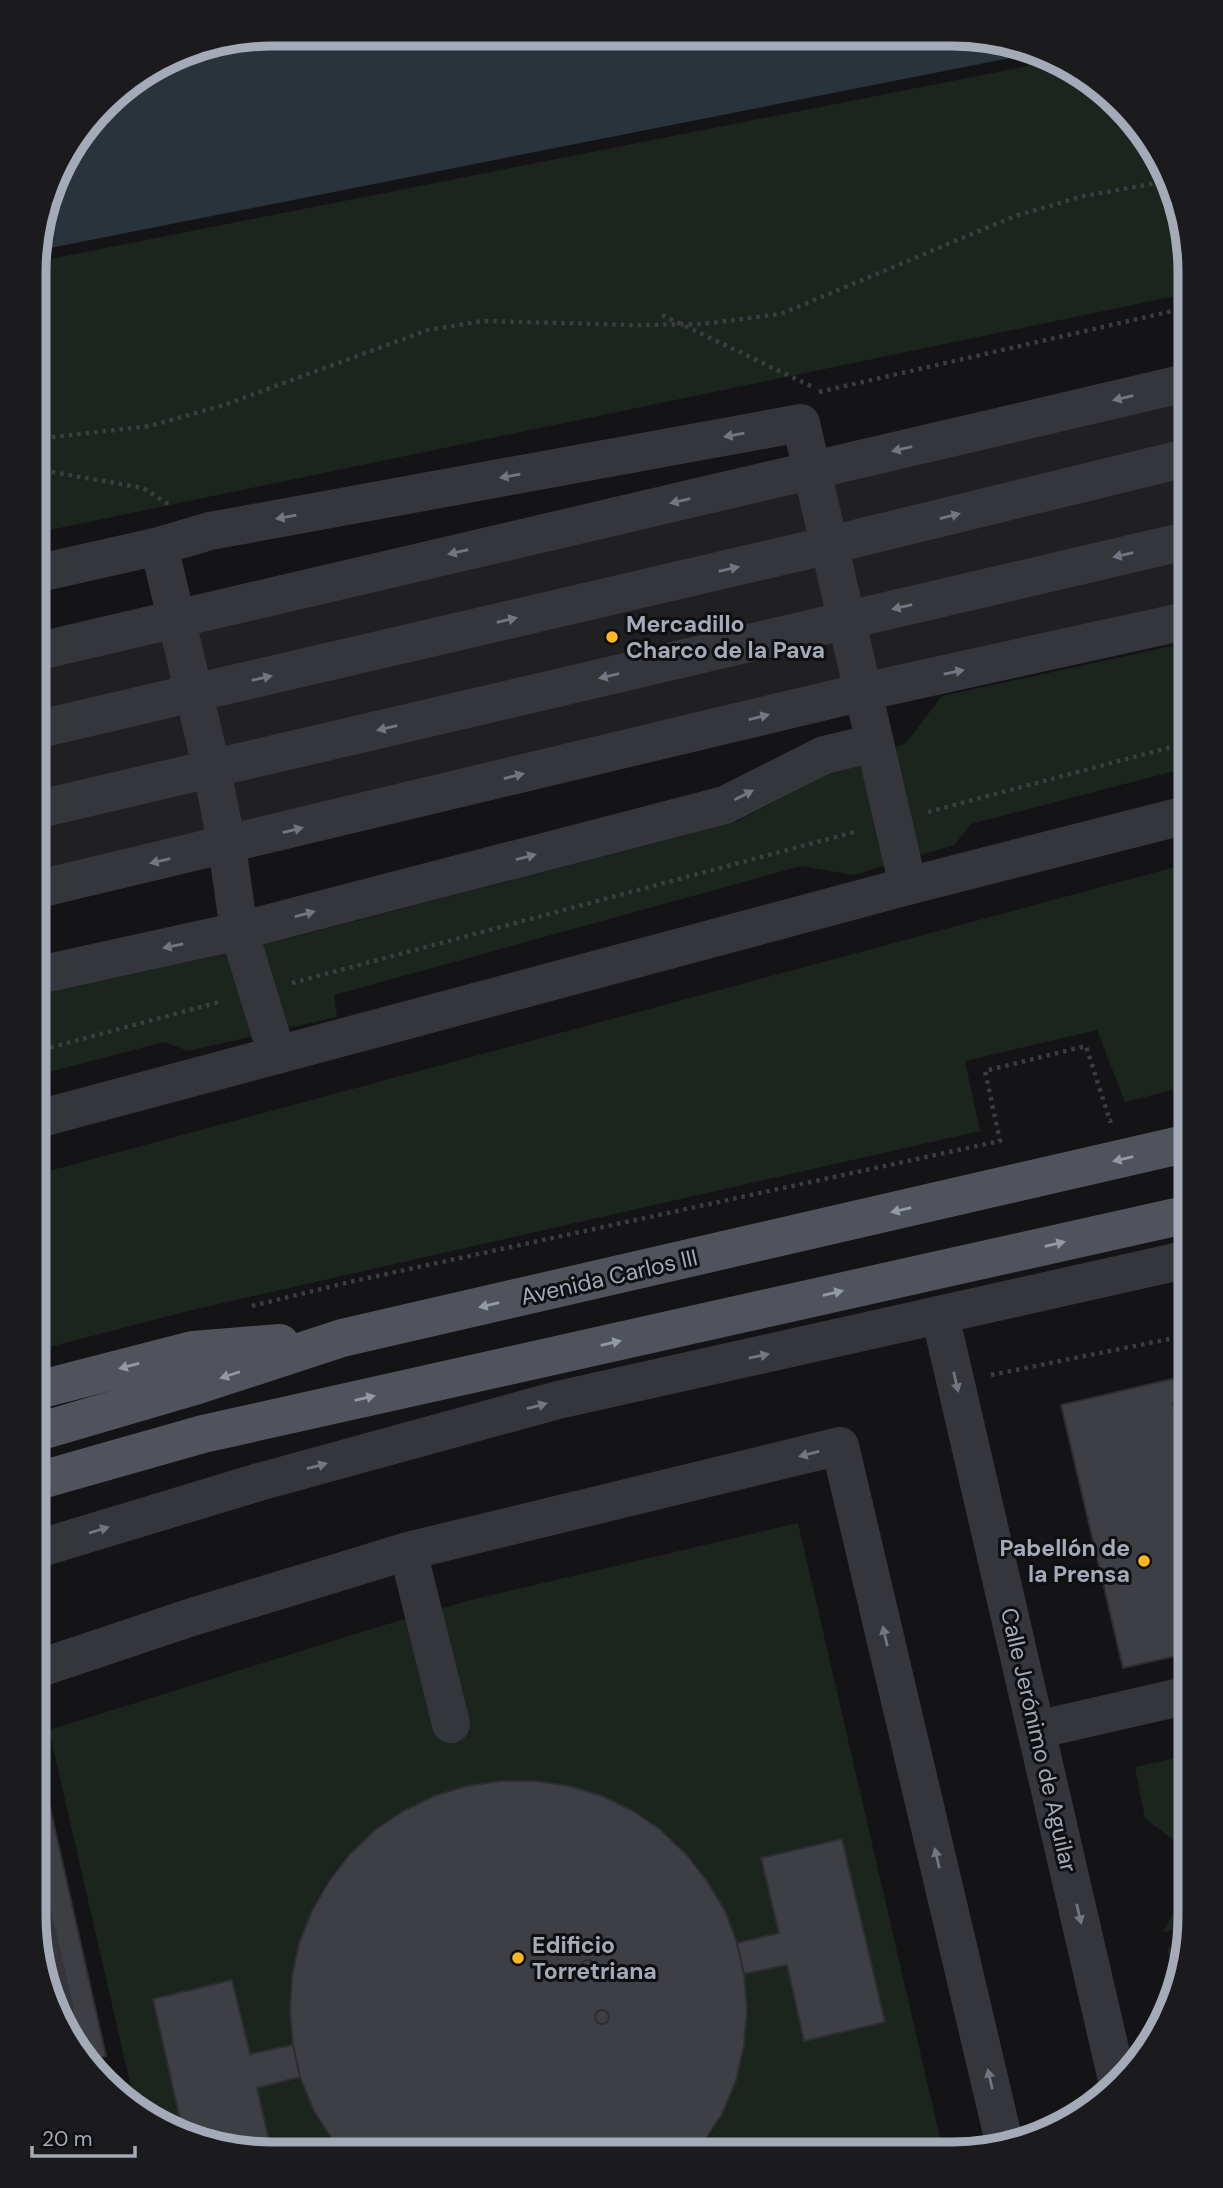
<svg xmlns="http://www.w3.org/2000/svg" width="1223" height="2188" viewBox="0 0 1223 2188" font-family="'DM Sans',sans-serif">
  <style>
    .built { fill: #202023 }
    .green { fill: #1c251d }
    .water { fill: #29333b }
    .building { fill: #3e3f44; stroke: #2e2e32; stroke-width: 2 }
    .lines { fill: none; stroke-linecap: round; stroke-linejoin: round }
    .path { stroke: #3b3d43; stroke-width: 4.5; stroke-dasharray: 3.5 5; stroke-linecap: butt }
    .minor { stroke: #35363c; stroke-width: 38 }
    .major { stroke: #50535b; stroke-width: 38 }
    .oneway { fill: #727680 }
    .oneway2 { fill: #9399a5 }
    .poi-dot { fill: #ffb623; stroke: #0f0f11; stroke-width: 2.5 }
    .labels { text-anchor: middle; stroke-width: 6; stroke-linejoin: round; paint-order: stroke }
    .poi-label { font-size: 23px; font-weight: bold; fill: #a4aab8; stroke: #0f0f11; text-anchor: start }
    .street-label { font-size: 23px; fill: #a4aab8; stroke: #0f0f11 }
    .rim { fill: none; stroke: #a4aab8; stroke-width: 9 }
  </style>
  <rect width="100%" height="100%" fill="#141416"/>
  <path class="built" d="M1173,386L1190,460V621L34,889L35,654Z"/>
  <g class="green">
    <path d="M1048,62L1108,92L1177,195L1190,272V293L35,533V262Z"/>
    <path d="M1190,642V767L971,824L954,845L854,875L801,866L334,995L337,1017L188,1051L164,1042L34,1076V995L278,941L736,822L835,770L906,743L942,696Z"/>
    <path d="M1190,863L1189,1086L1125,1102L1097,1030L965,1061L980,1131L192,1310L34,1351V1175Z"/>
    <path d="M798,1523L944,2155L696,2154C739,2104 750,2038 744,1974L787,1965L804,2041L885,2022L842,1839L761,1858L779,1933L737,1943C723,1905 696,1853 661,1830C643,1820 616,1813 596,1805C578,1798 551,1783 532,1781C489,1777 447,1789 410,1810C398,1817 385,1823 374,1831C306,1884 285,1963 293,2045L250,2054L232,1980L153,1999L182,2128L136,2109L49,1730L381,1626L471,1600Z"/>
    <path d="M1189,1755V1852L1145,1818L1135,1767Z"/>
    <path d="M1189,1885V1927L1163,1932Z"/>
    <path d="M1187,1943L1176,1989L1167,1948Z"/>
    <path d="M300,2077L314,2111L341,2153H272L257,2088Z"/>
  </g>
  <path class="water" d="M272,33L997,38L1030,54L35,251V241L58,166L114,93L181,51Z"/>
  <g class="building">
    <path d="M1189,1375V1399L1173,1403L1189,1469V1653L1123,1668L1061,1405Z"/>
    <path d="M33,1731L106,2056L85,2061L80,2055L33,1847Z"/>
    <path d="M501,1781H535L569,1786L602,1796L633,1811L661,1830L686,1854L707,1881L725,1911L737,1943L744,1974L747,2010L744,2045L736,2081L722,2114L696,2154L341,2153L314,2111L300,2077L293,2045L290,2011L292,1976L299,1943L312,1911L329,1881L350,1854L375,1830L403,1811L434,1796L467,1786Z"/>
    <path d="M842,1839L885,2022L804,2041L787,1965L744,1974L737,1943L779,1933L761,1858Z"/>
    <circle cx="588" cy="1968" r="8"/>
    <path d="M232,1980L250,2054L293,2045L300,2077L257,2088L272,2153H240L182,2128L153,1999Z"/>
    <circle cx="602" cy="2017" r="7"/>
  </g>
  <g class="lines">
    <g class="path">
      <path d="M662,315L811,386"/>
      <path d="M819,392L1190,307"/>
      <path d="M35,439L150,426L224,405L428,330L483,321L636,325L702,324L781,314L1015,216L1084,196L1168,181"/>
      <path d="M35,469L143,488L168,504"/>
      <path d="M928,812L1190,742"/>
      <path d="M292,983L858,831"/>
      <path d="M34,1052L223,1001"/>
      <path d="M252,1306L354,1281L1000,1141L985,1071L1086,1046L1110,1121L1112,1120"/>
      <path d="M991,1375L1189,1335"/>
    </g>
    <g class="minor">
      <path d="M159,546L212,770L227,846L239,931L277,1055"/>
      <path d="M35,574L159,546L210,531L801,423L908,886"/>
      <path d="M35,652L1190,382"/>
      <path d="M35,730L830,545L1190,457"/>
      <path d="M35,810L1190,540"/>
      <path d="M34,890L863,692L1190,620"/>
      <path d="M34,976L239,931L725,805L824,755L875,743"/>
      <path d="M34,1120L908,886L1190,814"/>
      <path d="M940,1315L1118,2084"/>
      <path d="M34,1550L259,1482L558,1400L1189,1259"/>
      <path d="M408,1551L451,1724"/>
      <path d="M34,1670L192,1617L408,1551L840,1446L1005,2146"/>
      <path d="M1036,1730L1189,1695"/>
      <path d="M33,1916L55,2010"/>
    </g>
    <g class="major">
      <path d="M34,1391L193,1350L280,1343"/>
      <path d="M34,1433L198,1385L342,1338L1189,1143"/>
      <path d="M34,1482L203,1434L1189,1214"/>
    </g>
  </g>
  <defs><path id="oneway-solid" d="M-6-.8H1V-3.2L6.5 0L1 3.2V.8H-6Z" transform="scale(1.75)"/></defs>
  <g class="oneway">
    <use href="#oneway-solid" transform="translate(1123 398) rotate(167)"/>
    <use href="#oneway-solid" transform="translate(734 435) rotate(170)"/>
    <use href="#oneway-solid" transform="translate(902 449) rotate(167)"/>
    <use href="#oneway-solid" transform="translate(510 476) rotate(170)"/>
    <use href="#oneway-solid" transform="translate(680 501) rotate(167)"/>
    <use href="#oneway-solid" transform="translate(950 516) rotate(-14)"/>
    <use href="#oneway-solid" transform="translate(286 517) rotate(170)"/>
    <use href="#oneway-solid" transform="translate(458 552) rotate(167)"/>
    <use href="#oneway-solid" transform="translate(1123 555) rotate(167)"/>
    <use href="#oneway-solid" transform="translate(729 569) rotate(-13)"/>
    <use href="#oneway-solid" transform="translate(902 607) rotate(167)"/>
    <use href="#oneway-solid" transform="translate(507 620) rotate(-13)"/>
    <use href="#oneway-solid" transform="translate(954 672) rotate(-12)"/>
    <use href="#oneway-solid" transform="translate(609 676) rotate(167)"/>
    <use href="#oneway-solid" transform="translate(262 678) rotate(-13)"/>
    <use href="#oneway-solid" transform="translate(759 717) rotate(-14)"/>
    <use href="#oneway-solid" transform="translate(387 728) rotate(167)"/>
    <use href="#oneway-solid" transform="translate(514 776) rotate(-14)"/>
    <use href="#oneway-solid" transform="translate(744 795) rotate(-27)"/>
    <use href="#oneway-solid" transform="translate(293 830) rotate(-14)"/>
    <use href="#oneway-solid" transform="translate(526 857) rotate(-15)"/>
    <use href="#oneway-solid" transform="translate(160 861) rotate(167)"/>
    <use href="#oneway-solid" transform="translate(305 914) rotate(-15)"/>
    <use href="#oneway-solid" transform="translate(173 946) rotate(168)"/>
    <use href="#oneway-solid" transform="translate(759 1356) rotate(-12)"/>
    <use href="#oneway-solid" transform="translate(956 1382) rotate(77)"/>
    <use href="#oneway-solid" transform="translate(537 1406) rotate(-15)"/>
    <use href="#oneway-solid" transform="translate(809 1454) rotate(166)"/>
    <use href="#oneway-solid" transform="translate(317 1466) rotate(-15)"/>
    <use href="#oneway-solid" transform="translate(99 1530) rotate(-17)"/>
    <use href="#oneway-solid" transform="translate(885 1636) rotate(-103)"/>
    <use href="#oneway-solid" transform="translate(937 1858) rotate(-103)"/>
    <use href="#oneway-solid" transform="translate(1079 1914) rotate(77)"/>
    <use href="#oneway-solid" transform="translate(990 2079) rotate(-103)"/>
  </g>
  <g class="oneway2">
    <use href="#oneway-solid" transform="translate(1123 1159) rotate(167)"/>
    <use href="#oneway-solid" transform="translate(901 1210) rotate(167)"/>
    <use href="#oneway-solid" transform="translate(1055 1244) rotate(-13)"/>
    <use href="#oneway-solid" transform="translate(833 1293) rotate(-13)"/>
    <use href="#oneway-solid" transform="translate(489 1305) rotate(167)"/>
    <use href="#oneway-solid" transform="translate(611 1343) rotate(-13)"/>
    <use href="#oneway-solid" transform="translate(129 1366) rotate(165)"/>
    <use href="#oneway-solid" transform="translate(230 1375) rotate(162)"/>
    <use href="#oneway-solid" transform="translate(365 1398) rotate(-13)"/>
  </g>
  <g class="poi-dot">
    <circle cx="612" cy="637" r="7"/>
    <circle cx="1144" cy="1561" r="7"/>
    <circle cx="518" cy="1958" r="7"/>
  </g>
  <g class="labels">
    <g class="poi-label">
      <text x="626" y="632">Mercadillo<tspan x="626" dy="26">Charco de la Pava</tspan></text>
      <text x="1130" y="1556" text-anchor="end">Pabellón de<tspan x="1130" dy="26">la Prensa</tspan></text>
      <text x="532" y="1953">Edificio<tspan x="532" dy="26">Torretriana</tspan></text>
    </g>
    <g class="street-label">
      <text transform="translate(609 1277) rotate(-13)" y="8">Avenida Carlos III</text>
      <text transform="translate(1039 1740) rotate(77)" y="8">Calle Jerónimo de Aguilar</text>
    </g>
  </g>
  <path d="M0 0H1223V2188H0ZM272 46H952A226 226 0 0 1 1178 272V1916A226 226 0 0 1 952 2142H272A226 226 0 0 1 46 1916V272A226 226 0 0 1 272 46Z" fill="#1b1b1e" fill-rule="evenodd"/>
  <path class="rim" d="M272 46H952A226 226 0 0 1 1178 272V1916A226 226 0 0 1 952 2142H272A226 226 0 0 1 46 1916V272A226 226 0 0 1 272 46Z"/>
  <path d="M32 2146v10h103v-10" fill="none" stroke="#a4aab8" stroke-width="3.5"/>
  <text x="42" y="2146" font-size="21" fill="#a4aab8" stroke="#0f0f11" stroke-width="5" paint-order="stroke">20 m</text>
</svg>
